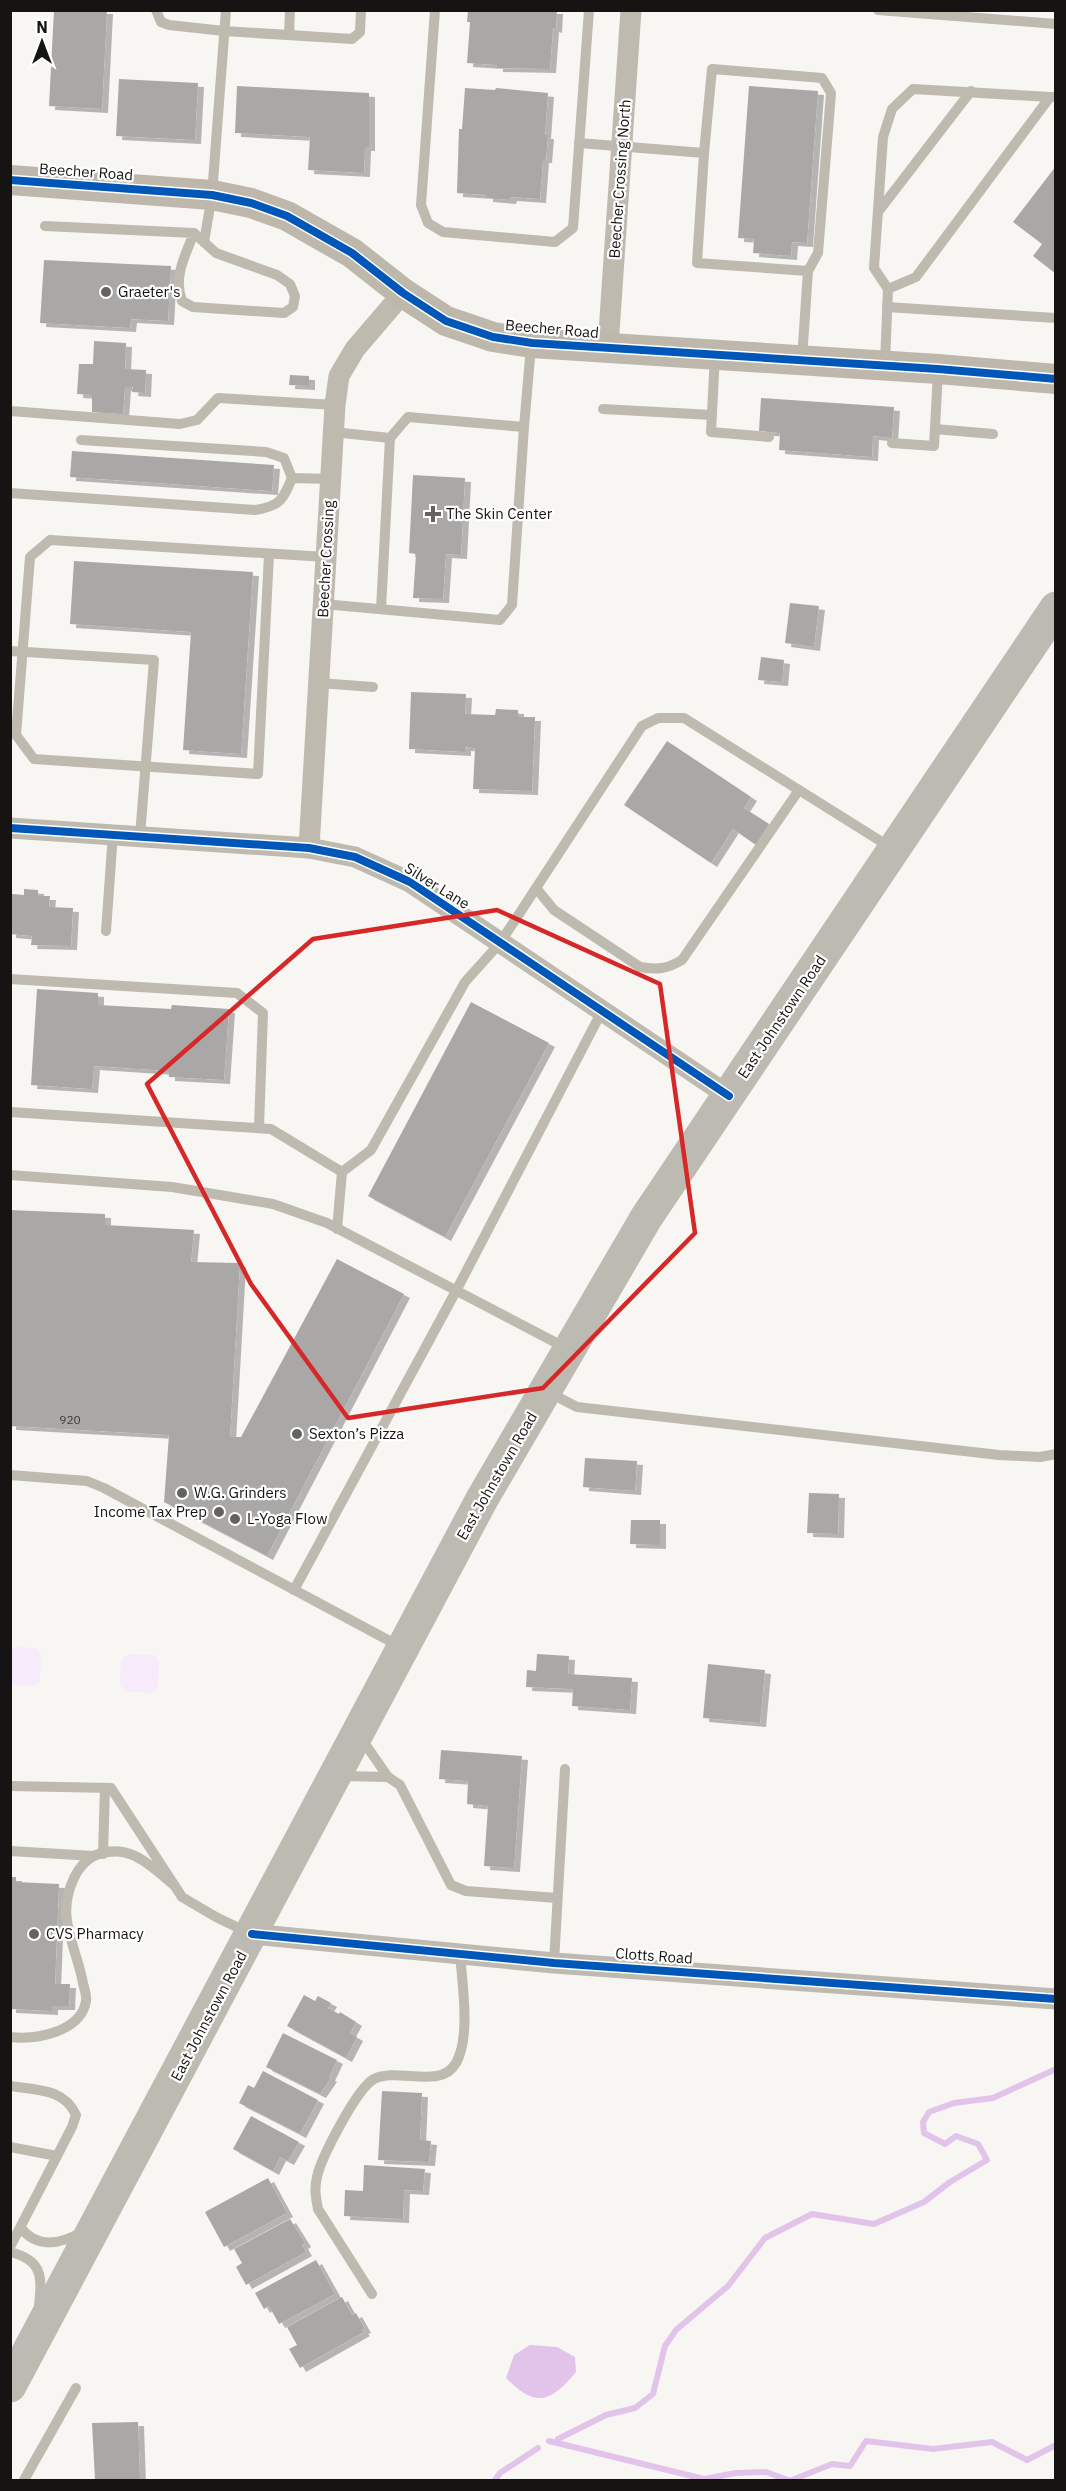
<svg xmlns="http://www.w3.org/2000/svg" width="1066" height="2491" viewBox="0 0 1066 2491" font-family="'IBM Plex Sans',sans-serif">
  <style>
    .green { fill: #f7eafa }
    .water { fill: #e2c4ea }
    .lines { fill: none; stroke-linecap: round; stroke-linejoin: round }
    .stream { stroke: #e2c4ea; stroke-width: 6 }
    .building { fill: #a9a8a6; filter: url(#shadow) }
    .lane { stroke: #bfbaaf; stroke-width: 10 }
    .street { stroke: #bfbaaf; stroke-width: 21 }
    .secondary { stroke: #bdb7ac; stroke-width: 30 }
    .highway { stroke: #bdbab1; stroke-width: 33 }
    .cycleway-casing { stroke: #fff; stroke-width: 11 }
    .cycleway { stroke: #0057b8; stroke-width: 8 }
    .marked { fill: none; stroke: #d62828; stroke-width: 4.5; stroke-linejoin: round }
    .poi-dot { fill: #646361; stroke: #fff; stroke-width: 2 }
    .labels { text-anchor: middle; stroke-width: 4.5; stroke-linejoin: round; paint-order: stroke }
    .number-label { font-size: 12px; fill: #3a3937 }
    .street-label { font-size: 15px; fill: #151412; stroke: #fff }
    .poi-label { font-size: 15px; fill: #151412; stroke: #fff; text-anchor: start }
  </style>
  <defs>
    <filter id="shadow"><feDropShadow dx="6" dy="4" stdDeviation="0" flood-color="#0004"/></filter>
  </defs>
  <rect width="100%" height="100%" fill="#f8f6f3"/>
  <g class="green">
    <path d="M11,1647L36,1648L41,1654L40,1681L34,1686L11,1685Z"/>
    <path d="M129,1654L154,1655L159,1661L158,1687L152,1693L126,1691L120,1685L121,1660Z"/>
  </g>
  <path class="water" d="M530,2345L557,2347L575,2357L576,2372C550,2403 536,2408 506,2378L514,2355Z"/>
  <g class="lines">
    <g class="stream">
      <path d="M558,2439L606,2415L635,2408L653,2394L665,2346L676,2330L728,2286L765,2238L812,2214L874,2224L924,2202L950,2182L987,2160L978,2144L956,2136L945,2144L924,2133L923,2122L929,2112L954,2103L993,2098L1056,2069"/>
      <path d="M549,2441L704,2479L736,2473L766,2472L788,2480"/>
      <path d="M495,2480L500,2473L538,2448"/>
      <path d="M792,2480L832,2464L850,2466L866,2441L933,2449L992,2442L1027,2460L1056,2445"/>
    </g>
  </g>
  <g class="building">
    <path d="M54,10H107L102,109L49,106Z"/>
    <path d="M468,10H557L556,29L553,28L550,69L497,68V65L467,63L470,22H467Z"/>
    <path d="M119,79L198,83L195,140L116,136Z"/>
    <path d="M237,86L369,93V147H365L364,173L308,170L310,137L235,133Z"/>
    <path d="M749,86L818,91L807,243L792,242L791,256L753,253L754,239L738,238Z"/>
    <path d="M465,88L495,90L496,88L548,93L545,135H548L546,159H543L540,199L511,197L510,200L487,198V195L457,193L459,129H462Z"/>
    <path d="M1056,166V274L1033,256L1042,244L1013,222Z"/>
    <path d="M44,260L171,266L168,321L131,319L130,328L40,323Z"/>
    <path d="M94,341L126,343L125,369L146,370L145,393L132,392L133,387H125L123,414L92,412V395L77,394L79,364H93Z"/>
    <path d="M290,375L309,376V386L289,385Z"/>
    <path d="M761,398L894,407L892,438L873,436L872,457L779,450L780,433L759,431Z"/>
    <path d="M72,451L274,465L272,491L70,477Z"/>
    <path d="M413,475L465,478L461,555L446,554L443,599L413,598L416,554L409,553Z"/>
    <path d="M74,561L253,572L241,754L183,750L191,632L70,624Z"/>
    <path d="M790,603L819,606L814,647L785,643Z"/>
    <path d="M761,657L784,660L782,682L758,680Z"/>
    <path d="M411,692L466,694L465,714L495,715L496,709L518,710V717H535L532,791L473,789L475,748L465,747V752L409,749Z"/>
    <path d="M667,741L751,797L744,808L769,824L756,845L733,829L711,863L624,805Z"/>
    <path d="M24,889L38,890V896H50L49,907L73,908L71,946L31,945L32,936L10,934L12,894L24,895Z"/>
    <path d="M37,989L98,993V1005L171,1009L172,1005L229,1009L224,1080L169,1077V1071L94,1066L92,1089L31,1085Z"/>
    <path d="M471,1002L549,1043L445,1237L368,1196Z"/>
    <path d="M10,1210L105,1214V1225L194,1230L191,1262L240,1263L230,1437H241L337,1259L404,1294L267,1556L164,1502L169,1435L10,1426Z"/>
    <path d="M585,1458L637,1461L635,1491L583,1487Z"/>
    <path d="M809,1493L839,1494L838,1534L807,1533Z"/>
    <path d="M631,1520H660V1545L630,1544Z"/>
    <path d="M537,1654L569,1656L568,1674L632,1678L630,1710L572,1706L573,1689L526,1687L527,1670L536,1671Z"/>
    <path d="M708,1664L765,1670L760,1723L703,1718Z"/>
    <path d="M441,1750L522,1756L514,1868L484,1866L488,1806L467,1804L468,1781L439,1779Z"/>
    <path d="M10,1877H16V1882L59,1884L55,1984H70L69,2006H52V2011L10,2009Z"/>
    <path d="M304,1995L315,2001L318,1996L331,2003L328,2008L339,2014L340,2012L356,2022L350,2033L357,2037L346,2058L287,2026Z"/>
    <path d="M283,2033L337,2060L329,2077L331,2078L320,2094L266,2067Z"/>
    <path d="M263,2071L318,2100L300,2134L239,2103L248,2085L254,2088Z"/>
    <path d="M382,2091L422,2093L420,2140L431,2141L429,2162L378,2160Z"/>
    <path d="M251,2116L299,2142L288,2161L280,2157L273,2171L233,2149Z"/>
    <path d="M364,2165L425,2169L423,2191L404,2190L403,2219L344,2216L345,2190L363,2191Z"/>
    <path d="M268,2178L287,2213L224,2247L205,2212Z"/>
    <path d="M290,2219L305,2243L302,2245L306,2252L246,2285L236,2267L242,2263L234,2249Z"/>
    <path d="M316,2260L335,2294L279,2324L269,2306L264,2309L255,2293Z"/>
    <path d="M342,2297L352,2315L356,2313L365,2329L362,2330L364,2332L300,2368L289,2349L297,2345L287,2327Z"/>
    <path d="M138,2422L140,2480H95L92,2423Z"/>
  </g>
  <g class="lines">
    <g class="lane">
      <path d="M156,10L161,22L169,25L224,31L352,39L360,32L361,10"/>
      <path d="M435,10L421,205L428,223L443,232L555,242L573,228L589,10"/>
      <path d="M878,10L1056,24"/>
      <path d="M289,35L290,10"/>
      <path d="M579,143L704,153L697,263L808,271L802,359"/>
      <path d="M704,153L712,69L822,78L831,93L818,253L808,271"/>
      <path d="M878,212L971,91"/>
      <path d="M45,226L194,233L216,253L277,275L290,284L295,296L293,307L284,313L193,307L182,301C173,277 185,256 194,233"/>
      <path d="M204,242L212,195L226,10"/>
      <path d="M888,289L874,268L883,137L892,109L913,89L1050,97"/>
      <path d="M887,307L1056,318"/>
      <path d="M715,355L711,432L769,437"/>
      <path d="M885,363L888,289L916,277L1050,97H1054"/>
      <path d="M603,409L712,415"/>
      <path d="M10,411L180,424L197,420L218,398L335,405"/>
      <path d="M935,429L993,434"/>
      <path d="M333,432L390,438"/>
      <path d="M81,440L266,452L284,458L292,478"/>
      <path d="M892,443L934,446L938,372"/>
      <path d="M10,493L255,510C280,506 283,500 292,478L330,479"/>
      <path d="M269,554L258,774L34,759L16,735L30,557L50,540L326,557"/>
      <path d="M323,604L500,620L512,605L524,427L531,346"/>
      <path d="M381,609L390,438L408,417L524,427"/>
      <path d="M10,651L154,660L140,836"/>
      <path d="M319,683L373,687"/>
      <path d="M536,888L554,910L640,967C657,970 667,969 682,960L799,790"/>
      <path d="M106,931L113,834"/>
      <path d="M10,979L237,993L263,1013L259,1128"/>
      <path d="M10,1112L271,1129L342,1172"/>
      <path d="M10,1175L172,1187L273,1204L327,1223L566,1348"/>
      <path d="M337,1229L342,1172L371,1150L465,982L500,943L642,726L658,718H684L890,847"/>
      <path d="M548,1392L577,1407L999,1455L1040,1457L1056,1454"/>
      <path d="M10,1475L87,1481L104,1488L401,1647"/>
      <path d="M294,1590L456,1291L602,1011"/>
      <path d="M361,1738L388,1777L400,1785L451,1885L466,1891L557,1898"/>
      <path d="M340,1776L388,1777"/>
      <path d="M10,1786L111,1788L182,1897L216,1917L249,1933"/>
      <path d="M10,1851L94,1856"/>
      <path d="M103,1854L105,1788"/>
      <path d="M554,1963L565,1769"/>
      <path d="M10,2037C36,2040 81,2032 86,2001C87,1996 84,1988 83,1983C76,1945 55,1917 74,1878C78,1869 86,1859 96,1855C130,1842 151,1866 175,1886"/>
      <path d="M10,2086C36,2090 64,2088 76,2115L72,2127L10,2247"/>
      <path d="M10,2147L57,2156"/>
      <path d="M21,2228C37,2249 61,2244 82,2232"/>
      <path d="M10,2252C43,2260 42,2277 39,2306"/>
      <path d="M372,2294L318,2209C316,2198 314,2189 317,2177C321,2158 357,2088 374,2079C398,2067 441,2090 456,2063C471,2037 462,1983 460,1953"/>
      <path d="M24,2480L76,2388"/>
    </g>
    <g class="street">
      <path d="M608,347L631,10"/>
      <path d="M10,828L309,848L355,857L410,882L729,1096"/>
      <path d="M309,848L335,405L339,376L355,349L403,293"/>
      <path d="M252,1934L554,1963L1056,1999"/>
    </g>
    <path class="secondary" d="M10,180L212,195L251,203L287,216L352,253L403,293L446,321L493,337L532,343L938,369L1056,379"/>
    <path class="highway" d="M10,2386L482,1499L646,1218L1056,608"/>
    <g class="cycleway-casing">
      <g id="cycleway">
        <path d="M10,180L212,195L251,203L287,216L352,253L403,293L446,321L493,337L532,343L938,369L1056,379"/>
        <path d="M10,828L309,848L355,857L410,882L729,1096"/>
        <path d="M252,1934L554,1963L1056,1999"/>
      </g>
    </g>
    <use href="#cycleway" class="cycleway"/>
  </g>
  <path class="marked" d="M497,910L660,984L695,1233L543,1388L348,1418L251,1284L147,1084L313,939Z"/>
  <g class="poi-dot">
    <circle cx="106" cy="292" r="6"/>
    <path d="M430 505h6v6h6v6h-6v6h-6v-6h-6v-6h6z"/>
    <circle cx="297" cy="1434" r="6"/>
    <circle cx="182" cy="1493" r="6"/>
    <circle cx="219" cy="1512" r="6"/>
    <circle cx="235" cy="1519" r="6"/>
    <circle cx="34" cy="1934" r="6"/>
  </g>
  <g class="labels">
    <g class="number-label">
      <text x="70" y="1424">920</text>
    </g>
    <g class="street-label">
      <text transform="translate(86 172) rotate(4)" y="5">Beecher Road</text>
      <text transform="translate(620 179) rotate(-86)" y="5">Beecher Crossing North</text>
      <text transform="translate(552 329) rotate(5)" y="5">Beecher Road</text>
      <text transform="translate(326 559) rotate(-87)" y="5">Beecher Crossing</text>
      <text transform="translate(437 886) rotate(32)" y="5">Silver Lane</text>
      <text transform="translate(782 1017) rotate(-56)" y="5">East Johnstown Road</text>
      <text transform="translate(497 1476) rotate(-60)" y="5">East Johnstown Road</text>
      <text transform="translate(654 1956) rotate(4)" y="5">Clotts Road</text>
      <text transform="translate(209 2016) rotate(-62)" y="5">East Johnstown Road</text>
    </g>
    <g class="poi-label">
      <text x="118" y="297">Graeter's</text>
      <text x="446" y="519">The Skin Center</text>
      <text x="309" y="1439">Sexton’s Pizza</text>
      <text x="194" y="1498">W.G. Grinders</text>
      <text x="207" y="1517" text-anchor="end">Income Tax Prep</text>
      <text x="247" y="1524">L-Yoga Flow</text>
      <text x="46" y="1939">CVS Pharmacy</text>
    </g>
  </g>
  <rect width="1066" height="2491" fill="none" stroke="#151412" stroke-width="24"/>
  <g transform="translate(42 42)" stroke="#ffffff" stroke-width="4.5" paint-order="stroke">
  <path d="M0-4.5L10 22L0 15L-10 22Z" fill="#151412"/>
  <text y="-9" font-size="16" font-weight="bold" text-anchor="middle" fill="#151412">N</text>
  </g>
</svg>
